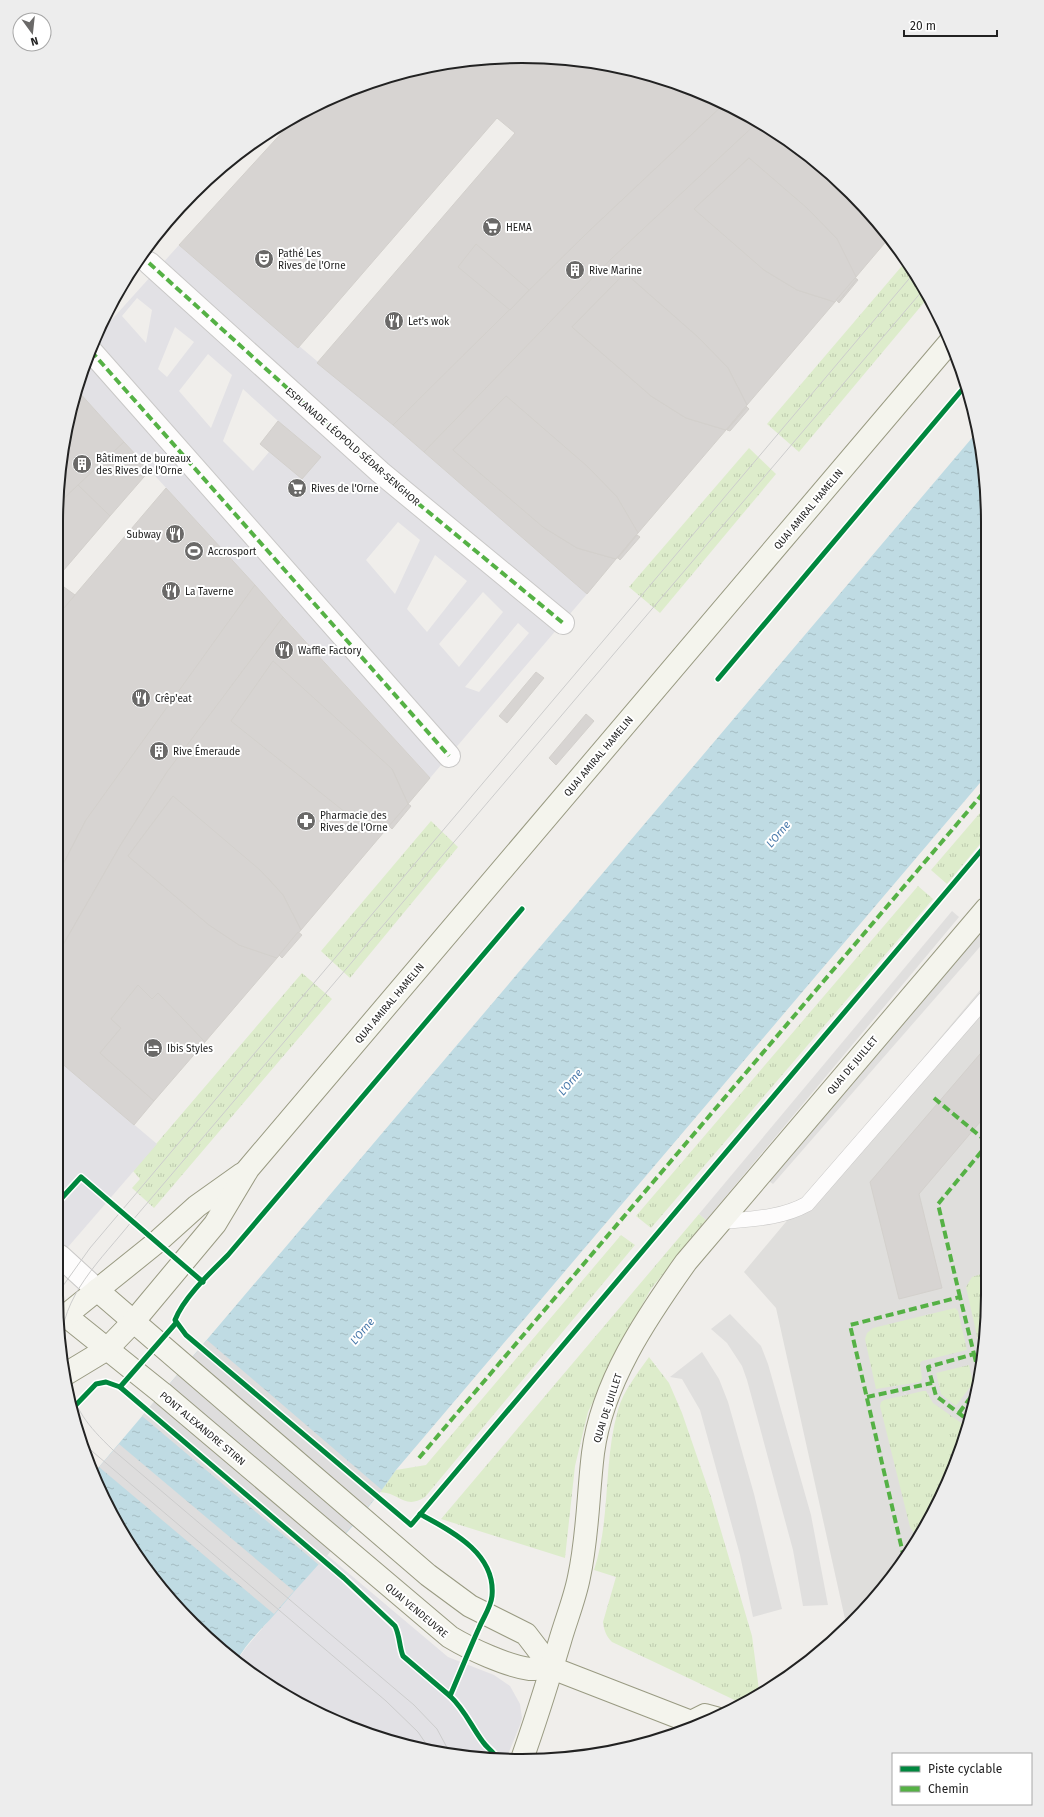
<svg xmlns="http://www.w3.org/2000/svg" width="1044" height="1817" viewBox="0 0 1044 1817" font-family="'Fira Sans',sans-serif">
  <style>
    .residential { fill: #dfdedc }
    .grass { fill: url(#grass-tufts) }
    .parking { fill: #e0dfde }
    .plaza { fill: #e2e1e5; fill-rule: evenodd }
    .water { fill: url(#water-ripples) }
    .pier { fill: #dedddd }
    .building { fill: #d7d4d2; stroke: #d3d0cc }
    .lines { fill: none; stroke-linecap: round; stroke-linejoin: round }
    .lane-casing { stroke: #c9c8c7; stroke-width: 16 }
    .street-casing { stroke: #c9c8c7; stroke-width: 24 }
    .secondary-casing { stroke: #999a82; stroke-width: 24 }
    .lane { stroke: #fdfcfc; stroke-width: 15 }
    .street { stroke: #fdfcfc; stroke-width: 22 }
    .secondary { stroke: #f4f4ed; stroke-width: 22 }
    .tram { stroke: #ccc; stroke-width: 1 }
    .quiet { stroke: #55b145; stroke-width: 4; stroke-dasharray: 8 4; stroke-linecap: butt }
    .cycleway-casing { stroke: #fff; stroke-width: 8 }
    .cycleway { stroke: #00873e; stroke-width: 5 }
    .labels { text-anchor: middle; stroke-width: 4; stroke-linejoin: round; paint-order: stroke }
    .poi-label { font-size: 10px; fill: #222; stroke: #fff; text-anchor: start }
    .street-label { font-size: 10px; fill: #222; stroke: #fff }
    .water-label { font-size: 11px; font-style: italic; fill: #4a7aab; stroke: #fff }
    .rim { fill: none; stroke: #222; stroke-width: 2 }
  </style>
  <defs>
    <pattern id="grass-tufts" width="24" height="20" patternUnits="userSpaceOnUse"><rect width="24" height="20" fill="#ddeccb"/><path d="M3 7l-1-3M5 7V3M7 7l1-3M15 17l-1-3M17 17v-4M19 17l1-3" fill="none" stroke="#bdcaae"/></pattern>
    <pattern id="water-ripples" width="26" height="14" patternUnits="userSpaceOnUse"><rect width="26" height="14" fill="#bfdbe3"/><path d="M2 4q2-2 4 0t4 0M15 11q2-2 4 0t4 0" fill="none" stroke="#a4bcc2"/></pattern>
  </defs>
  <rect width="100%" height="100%" fill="#f0eeeb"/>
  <path class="residential" d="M986,983L987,1325L963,1445L925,1528L873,1602L847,1628L776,1308L744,1272Z"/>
  <g class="grass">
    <path d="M907,260L927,299L799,452L767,424Z"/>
    <path d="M749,448L776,474L660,613L629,587Z"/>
    <path d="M985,807V838L947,884L931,870Z"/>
    <path d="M431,821L458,847L350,978L321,951Z"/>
    <path d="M918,886L933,899L651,1228L636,1216Z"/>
    <path d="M302,973L332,999L154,1208L132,1188L140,1179L133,1171Z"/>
    <path d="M699,1214L706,1220L651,1289L618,1348L588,1412L575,1466L565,1558L441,1519Z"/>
    <path d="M621,1235L635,1245L425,1497C405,1510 400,1493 380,1492L396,1470L426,1465Z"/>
    <path d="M987,1272V1325L981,1354L966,1287L972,1277Z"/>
    <path d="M955,1308L958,1311L967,1350L922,1361L920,1363L922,1378L920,1382L876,1389L865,1339L867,1333L873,1328Z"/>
    <path d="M649,1357L669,1383L682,1413L711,1497L752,1636L759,1690L758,1696L743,1704L612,1642C606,1636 604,1630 603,1622L616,1577L594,1570C611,1519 603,1462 618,1410C623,1391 638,1373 649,1357Z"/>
    <path d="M969,1365L973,1383L956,1406L941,1394L936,1373Z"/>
    <path d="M923,1391H926L933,1403L967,1427L963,1445L925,1528L922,1532L914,1533L910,1527L880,1406L881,1402L884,1400Z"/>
  </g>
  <g class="parking">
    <path d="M952,911L959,917L706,1220L699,1214Z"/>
    <path d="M978,934L985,941L773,1184L765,1178Z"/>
    <path d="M730,1314L761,1346L768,1364L811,1515L828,1605L803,1606L793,1550L747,1380L742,1366L727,1343L711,1329Z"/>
    <path d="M702,1352L719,1379L728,1402L754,1494L782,1609L753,1617L740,1555L700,1410L682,1379L670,1377Z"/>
  </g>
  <g class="plaza">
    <path d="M179,245L393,425L587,594L430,778L77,390L81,372L97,336ZM137,298L152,310L146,343L122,316ZM175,327L194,342L167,377L158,369ZM208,354L232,375L211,428L179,391ZM243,389L278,421L260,444L269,452L253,471L223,441ZM398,522L420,540L395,594L366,560ZM435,555L467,581L427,632L407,609ZM483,592L503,612L459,667L439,644ZM518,623L529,633L479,692L465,687Z"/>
    <path d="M59,1061L157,1144L68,1247L60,1244Z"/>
    <path d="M327,1555L448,1657L494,1675L510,1686L520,1704L522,1718L520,1725L506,1759L461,1757L401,1745L316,1713L263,1682L237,1661L245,1649L301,1582Z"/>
  </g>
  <path class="water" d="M977,432L984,461L985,777L396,1470C361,1522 315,1566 275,1614C262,1629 245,1644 237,1661C222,1649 205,1638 192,1624C150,1582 115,1528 93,1474Z"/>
  <g class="pier">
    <path d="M207,1340L382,1490L319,1565L142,1416Z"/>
    <path d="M119,1444L294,1591L274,1614L99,1467Z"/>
  </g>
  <g class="building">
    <path d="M492,57L583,60L672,81L724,104L586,234L393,425L317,363L515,133L497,118L298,348L179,245L297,116L316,104L402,72Z"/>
    <path d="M724,104L759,121L610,260L424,452L393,425L586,234Z"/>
    <path d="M759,121L851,192L889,238L856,277L837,239L808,209L749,158L694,209L764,270L797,290L835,302L747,405L728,368L699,338L625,273L572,327L651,396L686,418L726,430L638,533L617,497L588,467L506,396L453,450L543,527L577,548L616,559L587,594L424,452L610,260Z"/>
    <path d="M749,158L808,209L837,239L856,277L835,302L797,290L764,270L694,209Z"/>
    <path d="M476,244L529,290L510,310L458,267Z"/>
    <path d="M625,273L699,338L728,368L747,405L726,430L686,418L651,396L572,327Z"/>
    <path d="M855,278L857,279L838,302L836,300Z"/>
    <path d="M857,279L858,280L839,303L838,302Z"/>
    <path d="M77,390L124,442L57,505V492Z"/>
    <path d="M506,396L588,467L617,497L638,533L616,559L577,548L543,527L453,450Z"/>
    <path d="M746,406L747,407L727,430V429Z"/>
    <path d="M747,407L749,409L730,431L727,430Z"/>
    <path d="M278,421L321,457L302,479L260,444Z"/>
    <path d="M124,442L150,470L110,516L78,485Z"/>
    <path d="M78,485L110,516L57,578V505Z"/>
    <path d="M166,488L255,585L86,820L58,874L57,616Z"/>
    <path d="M636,535H637L618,558H617Z"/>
    <path d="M637,535L640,537L620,560L618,558Z"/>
    <path d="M57,582L75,595L57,616Z"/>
    <path d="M255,585L283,617L167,772L120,846L59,952L58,874L86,820Z"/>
    <path d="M283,617L430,778L408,804L392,769L273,661L231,721L350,816L389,826L301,930L283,895L269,879L173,796L128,856L209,925L239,945L277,958L205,1042L158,993L152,999L138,985L111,1019L121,1028L100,1053L154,1101L134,1125L59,1061V952L120,846L167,772Z"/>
    <path d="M273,661L392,769L408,804L389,826L350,816L231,721Z"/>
    <path d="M536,672L544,678L507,723L499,716Z"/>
    <path d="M586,714L594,721L556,765L549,758Z"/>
    <path d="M173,796L260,870L283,895L301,930L277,958L239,945L209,925L128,856Z"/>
    <path d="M408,804L411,806L392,829L389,826Z"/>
    <path d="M298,932L302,935L282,958L279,955Z"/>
    <path d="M138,985L152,999L158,993L205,1042L154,1101L100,1053L121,1028L111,1019Z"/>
    <path d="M986,1047V1115L919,1194L942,1288L899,1299L870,1182Z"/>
  </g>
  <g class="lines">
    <g class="lane-casing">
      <path id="lane" d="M719,1222C748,1219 780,1219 807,1204L986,998"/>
    </g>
    <g class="street-casing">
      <g id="street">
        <path d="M149,263L380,472L563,623"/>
        <path d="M91,351L449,756"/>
        <path d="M60,1256L97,1290"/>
      </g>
    </g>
    <g class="secondary-casing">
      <g id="secondary">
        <path d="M97,1290L428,1575L470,1606L526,1634L552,1668"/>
        <path d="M66,1316L162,1393L450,1637C470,1649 507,1666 530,1669C537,1669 545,1668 552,1668L691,1722"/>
        <path d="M60,1320L157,1242L197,1206L242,1174"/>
        <path d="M64,1375L107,1349L134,1321L215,1224L248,1169L949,343"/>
        <path d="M691,1722L705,1715L716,1718"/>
        <path d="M522,1759C536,1720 548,1681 560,1641C566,1620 575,1598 579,1577C588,1536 588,1494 593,1453C602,1383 646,1318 686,1262L986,909"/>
      </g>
    </g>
    <use href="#lane" class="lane"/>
    <use href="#street" class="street"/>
    <use href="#secondary" class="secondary"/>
    <g class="tram">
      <path d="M60,1290L90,1248L914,273"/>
      <path d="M65,1376C63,1367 61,1357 61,1348C60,1296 102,1259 132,1221L923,290"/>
      <path d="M65,1376C77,1412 86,1424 113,1450L414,1705L437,1729L451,1755"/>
      <path d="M79,1438L93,1452L386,1701L418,1732L431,1751"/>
    </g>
    <g class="quiet">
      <path d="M149,263L380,472L563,623"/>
      <path d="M91,351L449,756"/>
      <path d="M934,1098L986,1141"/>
      <path d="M960,1297L938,1204L986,1146"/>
      <path d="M974,1354L978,1370"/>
      <path d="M867,1397L932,1383"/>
      <path d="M959,1413L973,1394"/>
      <path d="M419,1458L985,791"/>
      <path d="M904,1558L850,1325L960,1297L974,1354L928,1367L936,1396L968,1420"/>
    </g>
    <g class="cycleway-casing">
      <g id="cycleway">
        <path d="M718,679L966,385"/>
        <path d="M522,909L228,1255C211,1272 184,1297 175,1320L186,1335L411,1525L985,846"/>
        <path d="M59,1201L81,1177L203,1282"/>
        <path d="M120,1387L176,1323"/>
        <path d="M72,1409L96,1384L106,1382L120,1387L344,1578L395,1626C400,1636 399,1646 403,1656L450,1696"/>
        <path d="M420,1514C451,1531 496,1553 492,1596C491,1607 483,1618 479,1628C469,1650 460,1673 450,1696C465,1710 471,1726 483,1742C487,1748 493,1751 497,1758"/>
      </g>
    </g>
    <use href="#cycleway" class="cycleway"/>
  </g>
  <defs>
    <g id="supermarket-disc" transform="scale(1)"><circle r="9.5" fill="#6a6968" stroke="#fff"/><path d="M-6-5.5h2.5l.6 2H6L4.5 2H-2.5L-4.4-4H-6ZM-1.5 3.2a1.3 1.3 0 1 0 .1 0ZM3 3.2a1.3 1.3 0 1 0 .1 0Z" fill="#fff"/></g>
    <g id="theatre-disc" transform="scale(1)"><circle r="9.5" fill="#6a6968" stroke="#fff"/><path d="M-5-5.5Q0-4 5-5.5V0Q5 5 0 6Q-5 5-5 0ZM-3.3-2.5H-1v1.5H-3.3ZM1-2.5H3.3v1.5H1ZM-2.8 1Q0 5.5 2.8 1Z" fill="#fff"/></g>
    <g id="building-disc" transform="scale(1)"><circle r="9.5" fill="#6a6968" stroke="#fff"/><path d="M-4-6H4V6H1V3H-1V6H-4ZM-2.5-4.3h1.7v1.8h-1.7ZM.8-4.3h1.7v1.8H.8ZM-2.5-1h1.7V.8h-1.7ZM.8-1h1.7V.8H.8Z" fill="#fff"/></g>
    <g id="restaurant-disc" transform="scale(1)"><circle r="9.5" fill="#6a6968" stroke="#fff"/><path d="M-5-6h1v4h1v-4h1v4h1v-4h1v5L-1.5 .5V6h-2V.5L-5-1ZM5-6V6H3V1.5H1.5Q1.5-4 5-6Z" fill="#fff"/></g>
    <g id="stadium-disc" transform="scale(1)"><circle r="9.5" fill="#6a6968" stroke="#fff"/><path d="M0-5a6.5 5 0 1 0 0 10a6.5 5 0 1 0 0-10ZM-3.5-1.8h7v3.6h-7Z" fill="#fff"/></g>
    <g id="pharmacy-disc" transform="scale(1)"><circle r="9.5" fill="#6a6968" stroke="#fff"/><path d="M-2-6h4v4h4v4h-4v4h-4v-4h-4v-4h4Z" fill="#fff"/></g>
    <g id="hotel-disc" transform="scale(1)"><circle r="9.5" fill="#6a6968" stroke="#fff"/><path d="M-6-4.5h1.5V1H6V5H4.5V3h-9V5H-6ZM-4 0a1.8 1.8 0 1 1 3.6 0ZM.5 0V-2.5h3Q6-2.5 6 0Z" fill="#fff"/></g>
  </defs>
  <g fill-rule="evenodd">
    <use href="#supermarket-disc" x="492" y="227"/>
    <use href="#theatre-disc" x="264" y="259"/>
    <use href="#building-disc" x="575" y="270"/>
    <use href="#restaurant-disc" x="394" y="321"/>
    <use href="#building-disc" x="82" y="464"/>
    <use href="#supermarket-disc" x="297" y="488"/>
    <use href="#restaurant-disc" x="175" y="534"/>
    <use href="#stadium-disc" x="194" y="551"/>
    <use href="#restaurant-disc" x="171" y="591"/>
    <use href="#restaurant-disc" x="284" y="650"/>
    <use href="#restaurant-disc" x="141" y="698"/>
    <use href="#building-disc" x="159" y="751"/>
    <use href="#pharmacy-disc" x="306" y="821"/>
    <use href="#hotel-disc" x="153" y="1048"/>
  </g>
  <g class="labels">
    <g class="poi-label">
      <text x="506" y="231">HEMA</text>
      <text x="278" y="257">Pathé Les<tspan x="278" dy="12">Rives de l'Orne</tspan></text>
      <text x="589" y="274">Rive Marine</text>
      <text x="408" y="325">Let's wok</text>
      <text x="96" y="462">Bâtiment de bureaux<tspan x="96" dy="12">des Rives de l'Orne</tspan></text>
      <text x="311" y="492">Rives de l'Orne</text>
      <text x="161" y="538" text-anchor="end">Subway</text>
      <text x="208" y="555">Accrosport</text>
      <text x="185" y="595">La Taverne</text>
      <text x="298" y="654">Waffle Factory</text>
      <text x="155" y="702">Crêp'eat</text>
      <text x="173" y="755">Rive Émeraude</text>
      <text x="320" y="819">Pharmacie des<tspan x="320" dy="12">Rives de l'Orne</tspan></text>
      <text x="167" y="1052">Ibis Styles</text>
    </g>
    <g class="street-label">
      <text transform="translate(353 446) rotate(41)" y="4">ESPLANADE LÉOPOLD SÉDAR-SENGHOR</text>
      <text transform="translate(808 509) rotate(-50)" y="4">QUAI AMIRAL HAMELIN</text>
      <text transform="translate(598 756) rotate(-50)" y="4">QUAI AMIRAL HAMELIN</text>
      <text transform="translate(389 1003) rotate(-50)" y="4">QUAI AMIRAL HAMELIN</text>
      <text transform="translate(852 1065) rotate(-50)" y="4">QUAI DE JUILLET</text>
      <text transform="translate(607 1408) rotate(-72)" y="4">QUAI DE JUILLET</text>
      <text transform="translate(203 1428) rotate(40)" y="4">PONT ALEXANDRE STIRN</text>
      <text transform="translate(417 1610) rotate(40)" y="4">QUAI VENDEUVRE</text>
    </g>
    <g class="water-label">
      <text transform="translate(778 834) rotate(-50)" y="4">L'Orne</text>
      <text transform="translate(570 1082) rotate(-50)" y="4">L'Orne</text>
      <text transform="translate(362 1331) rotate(-50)" y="4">L'Orne</text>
    </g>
  </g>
  <path d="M0 0H1044V1817H0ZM522 63H522A459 459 0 0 1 981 522V1295A459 459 0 0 1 522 1754H522A459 459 0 0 1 63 1295V522A459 459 0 0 1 522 63Z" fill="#ededed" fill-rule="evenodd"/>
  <path class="rim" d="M522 63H522A459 459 0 0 1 981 522V1295A459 459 0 0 1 522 1754H522A459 459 0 0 1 63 1295V522A459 459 0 0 1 522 63Z"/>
  <rect x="892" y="1753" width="140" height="52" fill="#ffffff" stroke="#a7a7a7"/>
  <rect x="900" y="1766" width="20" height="6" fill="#00873e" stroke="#a7a7a7"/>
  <text x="928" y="1773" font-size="12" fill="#222222">Piste cyclable</text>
  <rect x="900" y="1786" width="20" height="6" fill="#55b145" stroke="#a7a7a7"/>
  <text x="928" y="1793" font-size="12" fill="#222222">Chemin</text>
  <g transform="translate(32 32) rotate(165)"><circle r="19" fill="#ffffff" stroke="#a7a7a7"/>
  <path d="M0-3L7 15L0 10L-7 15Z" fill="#6a6968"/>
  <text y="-6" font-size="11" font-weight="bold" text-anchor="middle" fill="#222222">N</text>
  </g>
  <path d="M904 30v6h93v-6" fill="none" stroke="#222222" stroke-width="2"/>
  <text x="910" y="30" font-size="12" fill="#222222" stroke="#ffffff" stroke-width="3" paint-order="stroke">20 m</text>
</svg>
